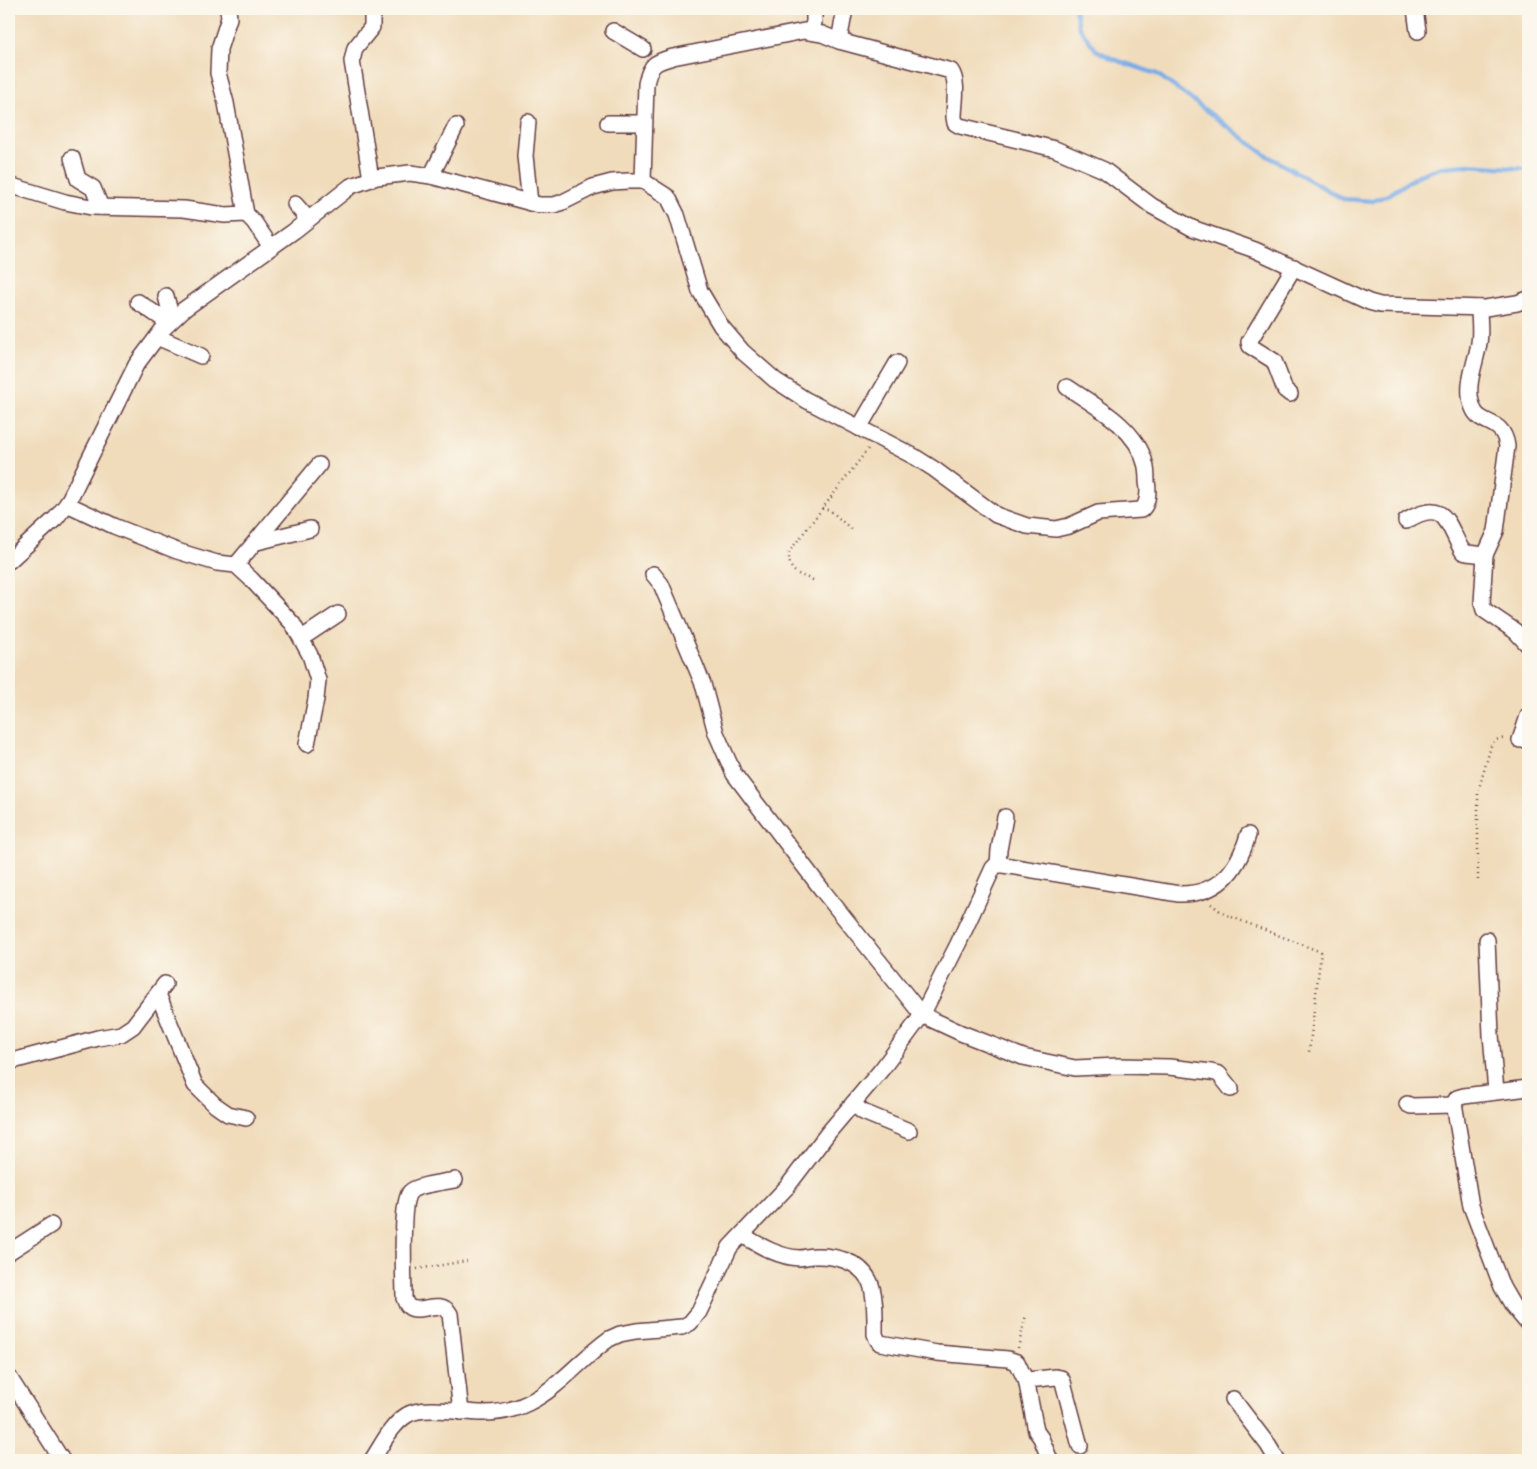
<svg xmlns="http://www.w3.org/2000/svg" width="1537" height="1469" viewBox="0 0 1537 1469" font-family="'Gochi Hand',sans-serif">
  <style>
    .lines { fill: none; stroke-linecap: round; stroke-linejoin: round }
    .stream { stroke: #7aace6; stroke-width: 4.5 }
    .minor-casing { stroke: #633b41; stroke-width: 18 }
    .path { stroke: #633b41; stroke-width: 2.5; stroke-dasharray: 1 4; stroke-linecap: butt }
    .minor { stroke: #fff; stroke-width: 15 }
  </style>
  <rect width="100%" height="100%" fill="#fbf7ec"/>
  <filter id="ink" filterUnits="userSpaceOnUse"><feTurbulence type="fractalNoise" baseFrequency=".02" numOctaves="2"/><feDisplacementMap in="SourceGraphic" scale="10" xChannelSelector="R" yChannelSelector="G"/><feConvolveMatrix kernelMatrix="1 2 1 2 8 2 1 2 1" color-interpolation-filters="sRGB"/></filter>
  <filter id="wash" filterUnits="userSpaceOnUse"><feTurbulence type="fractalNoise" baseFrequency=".0096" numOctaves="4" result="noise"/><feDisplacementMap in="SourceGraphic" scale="20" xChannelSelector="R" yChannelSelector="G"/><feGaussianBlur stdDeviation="1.12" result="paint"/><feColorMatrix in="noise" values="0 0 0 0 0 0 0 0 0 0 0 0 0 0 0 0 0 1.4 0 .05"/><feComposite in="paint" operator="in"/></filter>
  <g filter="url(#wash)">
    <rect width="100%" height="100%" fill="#f0dcbb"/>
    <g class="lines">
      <path class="stream" d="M1075,9L1079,27L1096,50L1113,59L1157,74L1266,155L1343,199L1373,201L1390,194L1419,175L1442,167L1467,165L1528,169"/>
    </g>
  </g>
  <g filter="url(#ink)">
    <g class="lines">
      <g class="minor-casing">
        <g id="minor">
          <path d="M228,9L229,18L219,49L218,73L226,103L246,214"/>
          <path d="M1415,9L1418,31"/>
          <path d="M613,31L643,49"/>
          <path d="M811,32L814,22V9"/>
          <path d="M839,41L845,9"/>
          <path d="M528,122L525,156L530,203"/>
          <path d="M608,123H643"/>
          <path d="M72,158L78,179L93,188L101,207"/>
          <path d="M431,176L456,126"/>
          <path d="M371,179L352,61L355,48L372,27V9"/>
          <path d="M643,181L646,84C650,64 655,62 673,57L804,31L822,34L839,41L951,71C959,82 954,104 954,117L955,123L960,126L1055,149L1104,170L1152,206L1192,228L1255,250L1369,302L1380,305L1485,308L1517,303L1528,299"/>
          <path d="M9,185L65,202L91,207L184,209L225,215L246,214L254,222L271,247"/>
          <path d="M295,204L308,219"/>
          <path d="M166,296L172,320"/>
          <path d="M138,302L169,323"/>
          <path d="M1479,308C1479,319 1481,332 1479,343C1476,363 1464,387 1473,408C1480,427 1503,417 1507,446L1496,531L1485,555L1482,603L1484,610L1515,631L1528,645"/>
          <path d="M157,337L201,356"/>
          <path d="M1290,394L1285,390L1274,361L1250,346L1249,342L1294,267"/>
          <path d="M859,428L897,363"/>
          <path d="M67,504L114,526L177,551L217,563L236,565L251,579L293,624L310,655L318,680L316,699L307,744"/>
          <path d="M1406,521C1447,496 1447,526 1463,552L1467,553L1485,555"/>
          <path d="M257,542L310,529"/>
          <path d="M9,561L56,518L67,504L136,365L163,329L183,310L294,231L351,186L377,177L410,173L431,176L539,205H554L563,202L593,187L612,182L628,181H643L668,197L677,215L700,291L721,326L743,352L775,380L806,400L915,457L934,469L996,515L1027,526L1056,529L1069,526L1098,513L1141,510C1148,505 1149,491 1147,482C1147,476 1147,469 1145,463C1136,427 1095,406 1067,387"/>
          <path d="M236,565L319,465"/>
          <path d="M653,574L661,584L703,684L716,733L734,774L823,891L922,1015L961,1033L1023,1057L1075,1068L1118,1066L1169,1067L1211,1072L1219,1074L1231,1089"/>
          <path d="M302,638L338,614"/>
          <path d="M1520,740L1528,716"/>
          <path d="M998,865L999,850L1005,817"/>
          <path d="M1487,940L1491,1035L1496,1091"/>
          <path d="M158,994L195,1085L215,1105L228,1114L246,1118"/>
          <path d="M9,1062L98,1038L121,1034L133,1026L165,984"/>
          <path d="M1528,1088L1464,1096L1457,1098L1454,1103L1471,1206L1502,1287L1513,1306L1528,1324"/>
          <path d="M853,1104L863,1112L909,1131"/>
          <path d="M1407,1104L1411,1106L1454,1105"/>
          <path d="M455,1180C445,1182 416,1185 410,1192C400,1203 404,1280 404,1298C405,1301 406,1304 408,1306C419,1316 440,1297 450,1314L461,1412"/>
          <path d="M742,1235C759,1245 778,1257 799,1258C804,1258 809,1256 814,1256C834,1255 859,1261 869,1280C876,1292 875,1320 875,1334L877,1339L880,1343L937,1353L1008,1359L1017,1362L1024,1377L1028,1380L1056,1377L1061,1378L1063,1382L1080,1446"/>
          <path d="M9,1252L51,1225"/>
          <path d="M9,1377L62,1460"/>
          <path d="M1026,1379L1036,1431L1041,1438L1050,1460"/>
          <path d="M1233,1399L1268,1445L1277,1460"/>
          <path d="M372,1460C382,1445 391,1425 407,1415C422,1405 464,1413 483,1413C498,1413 514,1410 528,1403C559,1388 581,1359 609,1339L620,1334L636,1331L682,1327L690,1323L699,1312L730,1247L787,1187L828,1133L882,1069L922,1015L958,944L993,868L996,865H1003L1179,894C1218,895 1238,870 1248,835"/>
        </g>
      </g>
      <g class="path">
        <path d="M822,508L831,511L852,530"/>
        <path d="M813,580C797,574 788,572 789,552L868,449"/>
        <path d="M1478,880V792L1491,746L1495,740L1506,738"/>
        <path d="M1211,904L1224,914L1321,952L1309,1052"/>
        <path d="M417,1269L467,1261"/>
        <path d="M1018,1348L1026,1315"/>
      </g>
      <use href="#minor" class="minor"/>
    </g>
  </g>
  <rect width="1537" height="1469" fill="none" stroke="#fbf7ec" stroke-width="30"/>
</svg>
